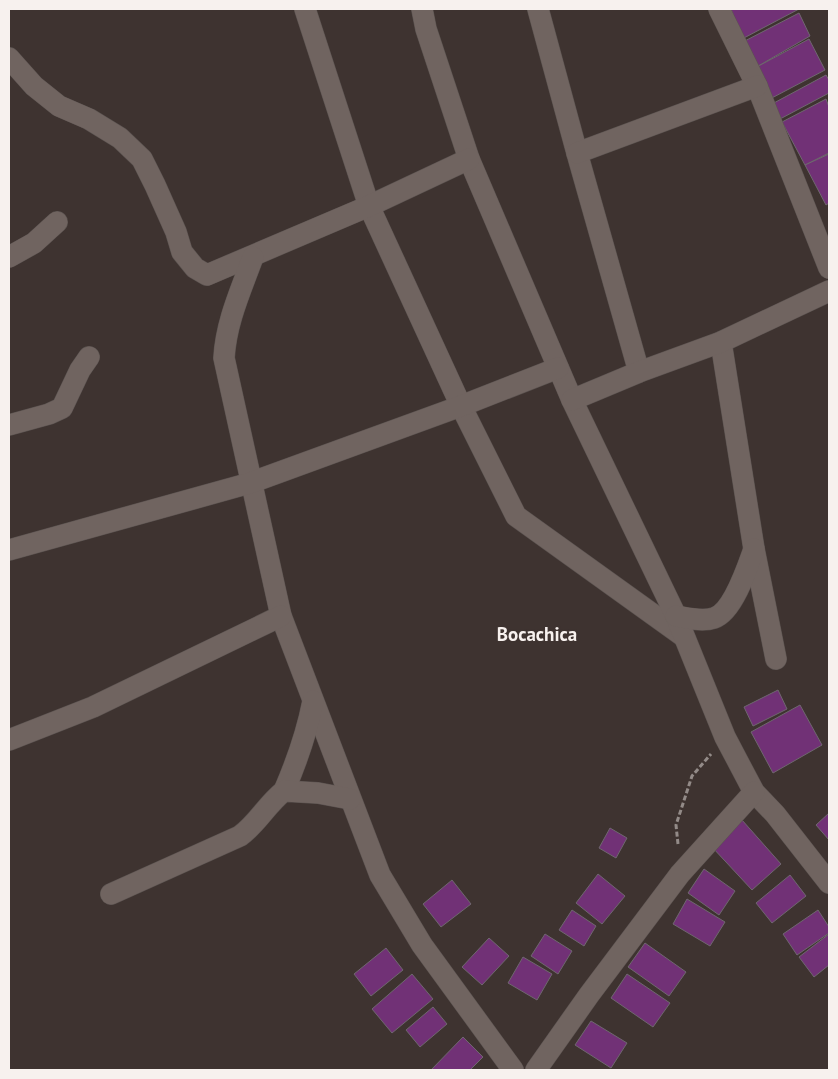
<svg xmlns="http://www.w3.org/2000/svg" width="838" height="1079" viewBox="0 0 838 1079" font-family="'PT Sans',sans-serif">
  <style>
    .building { fill: #713176; stroke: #6f676f }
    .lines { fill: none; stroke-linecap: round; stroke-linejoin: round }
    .minor-casing { stroke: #5b5350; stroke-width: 22 }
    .path { stroke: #938b88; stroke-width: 3; stroke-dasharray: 5 2.5; stroke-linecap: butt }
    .minor { stroke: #706460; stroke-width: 21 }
    .labels { text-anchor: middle; stroke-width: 4; stroke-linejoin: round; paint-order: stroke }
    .district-label { font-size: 19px; font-weight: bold; fill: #f7f1ee; stroke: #3e3330 }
  </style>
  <rect width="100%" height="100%" fill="#3e3330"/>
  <g class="building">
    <path d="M731,9H799L742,39Z"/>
    <path d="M799,13L810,36L753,69L739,44Z"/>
    <path d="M809,39L825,70L768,100L753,69Z"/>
    <path d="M826,75L829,80V93L780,119L772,104Z"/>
    <path d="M826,99L829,107V153L805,165L782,122Z"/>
    <path d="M829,154V203L826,205L805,165Z"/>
    <path d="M778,690L787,709L753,726L744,707Z"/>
    <path d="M800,705L822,745L773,773L751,732Z"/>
    <path d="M829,813V840L816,825Z"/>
    <path d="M742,820L781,864L752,890L712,847Z"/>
    <path d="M610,828L627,838L616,858L599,848Z"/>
    <path d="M704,869L735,891L719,915L688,893Z"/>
    <path d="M598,874L625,896L602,924L576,903Z"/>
    <path d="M790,875L806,896L772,923L756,903Z"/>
    <path d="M452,880L471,904L441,927L423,904Z"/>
    <path d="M687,899L725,922L710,946L673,924Z"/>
    <path d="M572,910L596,926L584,946L559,930Z"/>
    <path d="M818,910L829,927V933L797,955L783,934Z"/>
    <path d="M545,934L572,951L558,974L531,956Z"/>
    <path d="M829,934V965L814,977L799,957Z"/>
    <path d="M489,938L509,956L482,985L462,967Z"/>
    <path d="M645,943L686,972L669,996L628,967Z"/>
    <path d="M386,948L403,970L371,996L354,974Z"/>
    <path d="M523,957L552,974L537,1000L508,983Z"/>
    <path d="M412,974L433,999L392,1033L372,1009Z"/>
    <path d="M627,974L670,1003L653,1027L611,998Z"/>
    <path d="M433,1007L447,1024L420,1047L406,1030Z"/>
    <path d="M591,1021L627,1043L611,1068L575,1045Z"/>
    <path d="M463,1037L483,1057L470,1070H431Z"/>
  </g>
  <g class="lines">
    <g class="minor-casing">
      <g id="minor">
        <path d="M305,9L369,206L461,406L516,516L683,636"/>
        <path d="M422,9L426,29L469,159L572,400L676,616L725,737L754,792L775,814L829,883"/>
        <path d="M538,9L577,153L639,372"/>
        <path d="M719,9L757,86L829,268"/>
        <path d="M9,58L34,86L59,106L89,119L120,138L142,159L155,185L176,232L182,252L195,268L207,275L369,206L469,159"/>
        <path d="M577,153L757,86"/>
        <path d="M9,257L34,243L57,222"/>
        <path d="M253,257C241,290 226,322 224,358L281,616L380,875L422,945L513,1070"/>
        <path d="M721,342L754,549L776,659"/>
        <path d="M572,400L639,372L721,342L829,291"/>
        <path d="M9,425L49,414L62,408L80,370L89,357"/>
        <path d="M9,550L250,483L461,406L558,368"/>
        <path d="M676,616C688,618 702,622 714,618C733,612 748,566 754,549"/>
        <path d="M9,740L93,707L281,616"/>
        <path d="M284,791C297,761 307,732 313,701"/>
        <path d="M111,894L240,836C258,823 267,804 284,791L318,793L350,799"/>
        <path d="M536,1070L589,995L680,874L754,792"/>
      </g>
    </g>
    <path class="path" d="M678,844L676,825L692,776L711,754"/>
    <use href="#minor" class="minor"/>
  </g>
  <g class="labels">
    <g class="district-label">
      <text x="537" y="641">Bocachica</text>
    </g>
  </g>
  <rect width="838" height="1079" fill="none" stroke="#f7f1ee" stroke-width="20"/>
</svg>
